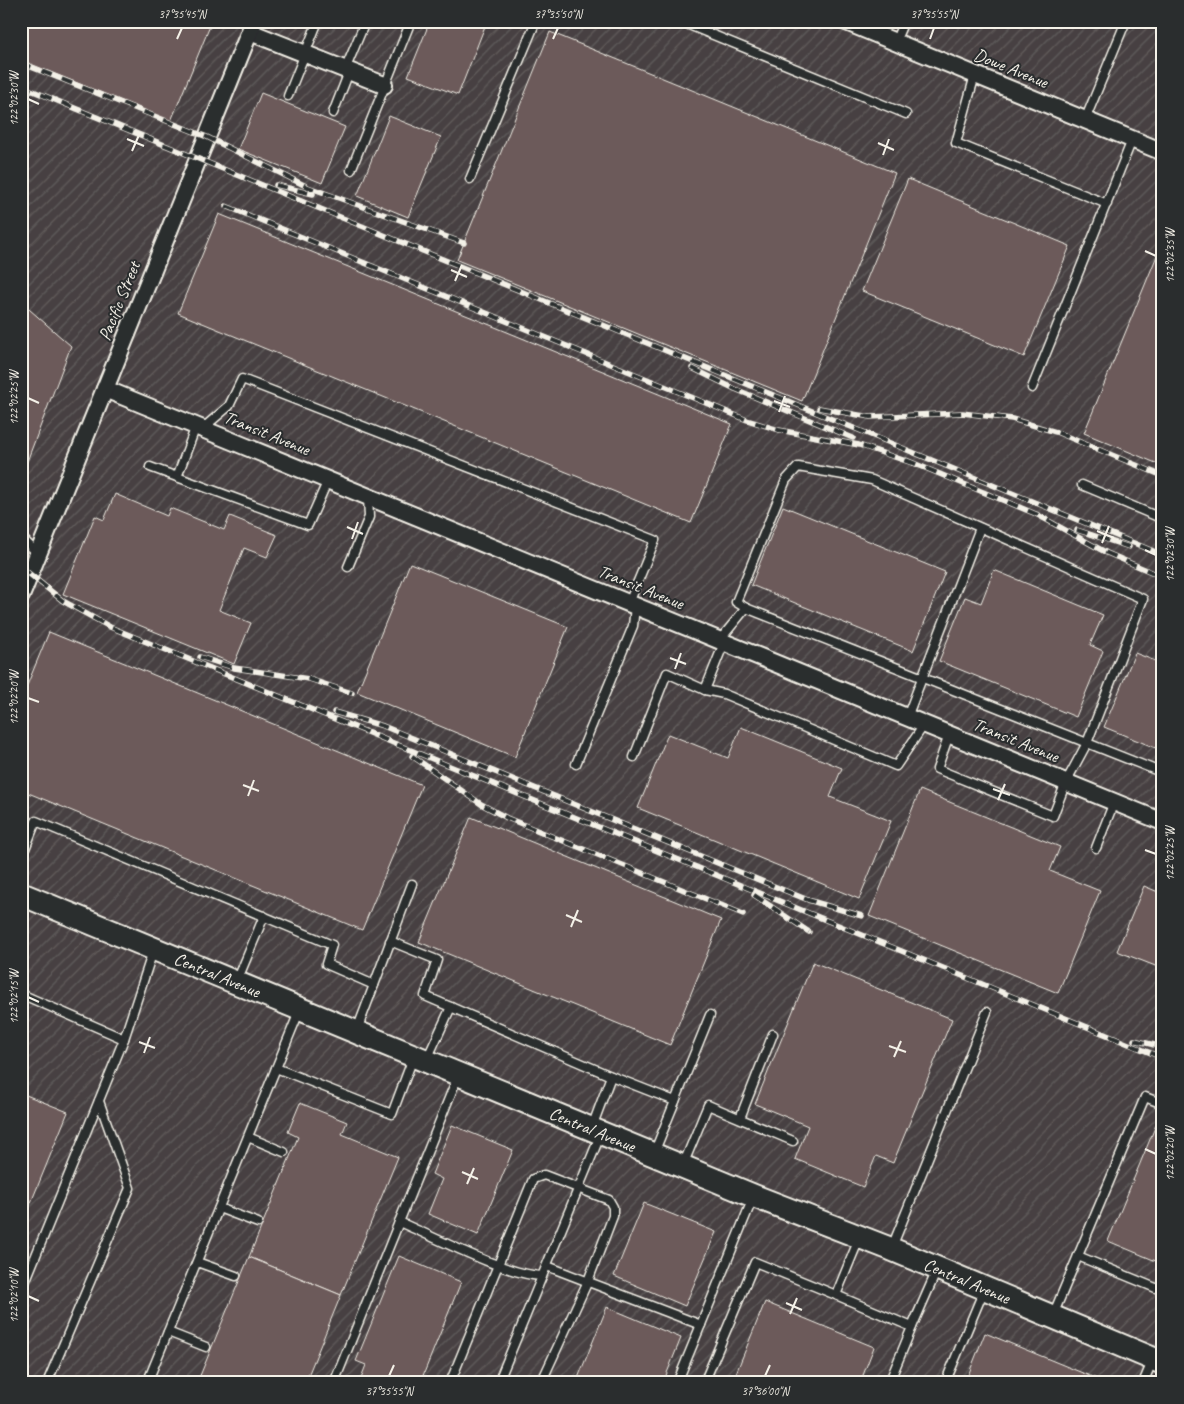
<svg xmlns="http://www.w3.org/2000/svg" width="1184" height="1404" viewBox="0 0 1184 1404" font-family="Caveat,sans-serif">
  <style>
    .industrial { fill: url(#industrial-furrows) }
    .building { fill: #6c5a5a; stroke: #f4f1e8 }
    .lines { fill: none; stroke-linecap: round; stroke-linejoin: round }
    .lane-casing { stroke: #f4f1e8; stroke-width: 11 }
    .street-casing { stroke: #f4f1e8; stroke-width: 20 }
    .secondary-casing { stroke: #f4f1e8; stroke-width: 26 }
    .lane { stroke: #2a2d2e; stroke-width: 8 }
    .street { stroke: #2a2d2e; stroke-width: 16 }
    .secondary { stroke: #2a2d2e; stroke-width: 22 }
    .rail-casing { stroke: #f4f1e8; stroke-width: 5.5 }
    .rail { stroke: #2a2d2e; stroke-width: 4; stroke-dasharray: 11; stroke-linecap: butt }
    .ticks { fill: none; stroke: #f4f1e8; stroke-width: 2 }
    .labels { text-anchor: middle; stroke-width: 4; stroke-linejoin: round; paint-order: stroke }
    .street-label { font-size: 18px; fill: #f4f1e8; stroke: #2a2d2e }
    .neatline { fill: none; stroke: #f4f1e8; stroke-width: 2 }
    .ticks-label { font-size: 12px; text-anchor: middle; fill: #f4f1e8 }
  </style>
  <defs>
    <pattern id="industrial-furrows" width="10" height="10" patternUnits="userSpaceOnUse" patternTransform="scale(1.25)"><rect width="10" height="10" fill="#474142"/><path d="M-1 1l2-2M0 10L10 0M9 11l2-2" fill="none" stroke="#625d5d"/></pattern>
  </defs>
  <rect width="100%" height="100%" fill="#373637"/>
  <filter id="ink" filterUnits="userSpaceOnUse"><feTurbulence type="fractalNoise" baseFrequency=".02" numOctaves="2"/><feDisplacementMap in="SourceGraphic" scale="10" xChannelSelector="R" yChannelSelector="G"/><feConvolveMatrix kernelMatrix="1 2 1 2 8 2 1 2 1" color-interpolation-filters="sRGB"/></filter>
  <g filter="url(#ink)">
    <rect class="industrial" x="21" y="21" width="1142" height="1362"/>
    <g class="building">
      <path d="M21,21H212L171,121L21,60Z"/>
      <path d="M360,21H384L381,29Z"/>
      <path d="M430,21H487L458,95L408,76Z"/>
      <path d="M550,32L895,173L802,401L457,260Z"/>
      <path d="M261,93L345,127L322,183L238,149Z"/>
      <path d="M389,116L441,137L408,217L357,196Z"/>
      <path d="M908,179L1070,246L1024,357L862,291Z"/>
      <path d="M219,214L732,424L691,523L178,313Z"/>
      <path d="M1163,241V466L1084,433Z"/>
      <path d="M21,302L71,346L26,464L21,468Z"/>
      <path d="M115,494L167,516L170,508L224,530L230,516L277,535L267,557L244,548L219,610L251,623L234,664L63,594L95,516L104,520Z"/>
      <path d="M783,506L945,572L913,651L751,585Z"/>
      <path d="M410,563L568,627L515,757L357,692Z"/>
      <path d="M994,570L1103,615L1090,645L1103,651L1076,717L939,661L965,597L981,603Z"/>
      <path d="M49,632L422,785L362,930L21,790V700Z"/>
      <path d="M1135,653L1163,664V751L1104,727Z"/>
      <path d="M741,727L842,768L830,797L891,821L859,899L638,808L668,734L728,758Z"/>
      <path d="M920,790L1060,847L1050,871L1100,891L1058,993L869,916Z"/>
      <path d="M471,817L721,920L670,1045L419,942Z"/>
      <path d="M1144,886L1163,894V969L1117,951Z"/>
      <path d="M813,962L952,1019L893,1163L876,1156L863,1187L795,1159L808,1126L755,1104Z"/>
      <path d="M21,1093L68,1112L21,1227Z"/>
      <path d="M300,1103L347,1122L342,1134L398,1157L341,1295L249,1257L298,1137L288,1132Z"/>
      <path d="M1158,1120L1163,1122V1264L1108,1241Z"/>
      <path d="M452,1125L513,1150L478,1235L428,1214L442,1179L432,1174Z"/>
      <path d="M644,1203L716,1232L685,1306L614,1276Z"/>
      <path d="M399,1256L461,1282L420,1383H359L366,1365L356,1361Z"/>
      <path d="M249,1257L341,1295L305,1383H197Z"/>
      <path d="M765,1302L874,1347L860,1383H732Z"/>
      <path d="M607,1307L681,1338L663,1383H576Z"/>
      <path d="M985,1333L1107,1383H965Z"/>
    </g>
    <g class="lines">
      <g class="lane-casing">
        <g id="lane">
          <path d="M679,21L906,114"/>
          <path d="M895,42L904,21"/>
          <path d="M345,70L363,27"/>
          <path d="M975,75L956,143L1107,204"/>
          <path d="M288,96L318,21"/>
          <path d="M333,113L349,72"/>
          <path d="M1085,120L1126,21"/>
          <path d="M351,170L411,21"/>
          <path d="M470,179L536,21"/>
          <path d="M1032,388L1132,140"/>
          <path d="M202,429L229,406L242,379L655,540L629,603"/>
          <path d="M150,467L177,477L196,426"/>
          <path d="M177,477L308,525L328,480"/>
          <path d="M1082,485L1163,519"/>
          <path d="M21,537L38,554"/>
          <path d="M348,567L369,517L368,497"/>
          <path d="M746,608L736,602L786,480L798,467L872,480L1143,599L1087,743L1066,782L1053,816L937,769L949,735"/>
          <path d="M719,641L746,608L1163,773"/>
          <path d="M705,690L724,643"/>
          <path d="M907,717L980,528"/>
          <path d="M634,757L667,673L705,690L724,694L896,766L924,725"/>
          <path d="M576,764L633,626L635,606"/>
          <path d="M1096,848L1114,802"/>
          <path d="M21,859L36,821L332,945L326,964L374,985L357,1030"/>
          <path d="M390,941L437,960L425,996L611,1076L592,1127"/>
          <path d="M237,981L264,916"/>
          <path d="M374,985L412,884"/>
          <path d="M21,994L124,1039L153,951"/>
          <path d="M427,1059L451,1007"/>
          <path d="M276,1068L392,1114L413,1058"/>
          <path d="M611,1076L675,1101"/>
          <path d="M740,1118L773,1034"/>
          <path d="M248,1137L284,1152"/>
          <path d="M654,1153L710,1015"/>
          <path d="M683,1165L708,1105L793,1141"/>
          <path d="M219,1208L258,1223"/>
          <path d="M399,1222C435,1237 506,1275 542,1276"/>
          <path d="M892,1247L987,1012"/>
          <path d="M1078,1256L1163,1291"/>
          <path d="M197,1262L236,1276"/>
          <path d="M547,1266L701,1325"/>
          <path d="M21,1292L124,1039"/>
          <path d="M836,1295L912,1327L889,1383"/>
          <path d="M1053,1315L1145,1097L1163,1104"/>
          <path d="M912,1327L937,1270"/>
          <path d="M168,1332L206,1347"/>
          <path d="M47,1383L130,1188L99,1101"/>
          <path d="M147,1383L299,1012"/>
          <path d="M334,1383L458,1076"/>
          <path d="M450,1383L533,1179L544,1175L609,1200L613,1207V1216L588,1281L541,1383"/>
          <path d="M498,1383L600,1136"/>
          <path d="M677,1383L753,1198"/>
          <path d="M704,1383L755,1262L836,1295L859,1239"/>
          <path d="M945,1383L984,1290"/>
          <path d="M1143,1383L1152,1362"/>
        </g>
      </g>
      <g class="street-casing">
        <g id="street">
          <path d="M844,21L1163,152"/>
          <path d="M250,32L384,85"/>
          <path d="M105,389L1163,822"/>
          <path d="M21,596L254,21"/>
        </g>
      </g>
      <g class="secondary-casing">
        <g id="secondary">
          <path id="s1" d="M21,894L754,1196L891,1249L1163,1363"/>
        </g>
      </g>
      <use href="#lane" class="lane"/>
      <use href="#street" class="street"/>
      <use href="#secondary" class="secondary"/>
      <g class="rail-casing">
        <g id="rail">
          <path d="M21,63L207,137L308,187L464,243"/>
          <path d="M21,86L1163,555"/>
          <path d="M276,185L313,194"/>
          <path d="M226,206L747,420L779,430L859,445L912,463"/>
          <path d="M692,368L735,389L853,438"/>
          <path d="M819,408L870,417L962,413L1012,419L1056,432L1163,476"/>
          <path d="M906,460L1036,514L1107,553L1163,577"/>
          <path d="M1077,530L1129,547"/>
          <path d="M21,567L63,601L110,627L1163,1058"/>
          <path d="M200,657L234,668L309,679L352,693"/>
          <path d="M334,712L383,726L808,900L862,916"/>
          <path d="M412,756L481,804L507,818L743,914"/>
          <path d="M754,895L809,932"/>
          <path d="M1134,1040L1163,1047"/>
        </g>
      </g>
      <use href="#rail" class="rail"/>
    </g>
  </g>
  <path class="ticks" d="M177,39L182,28M553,39L558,28M930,39L934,28M28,99L39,104M127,139L144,146M878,143L894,150M132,151L139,135M883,155L889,139M1145,251L1156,256M451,270L467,277M455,281L462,265M28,398L39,403M774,401L790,407M779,412L785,396M347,527L363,534M1097,531L1114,538M352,539L358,522M1102,543L1109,526M1145,550L1156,555M670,658L686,664M675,669L681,653M28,698L39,702M243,785L259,791M993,789L1010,795M248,796L254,780M998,800L1005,784M1145,850L1156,854M566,915L582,922M571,927L578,910M28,997L39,1002M139,1042L155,1048M889,1046L906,1052M144,1053L150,1037M894,1057L901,1041M1145,1149L1156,1154M462,1172L478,1179M467,1184L474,1168M28,1296L39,1301M786,1303L802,1310M790,1314L797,1298M389,1376L394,1365M765,1376L770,1365"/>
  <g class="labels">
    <g class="street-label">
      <text transform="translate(1011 68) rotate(22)" y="6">Dowe Avenue</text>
      <text transform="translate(119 301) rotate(-68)" y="6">Pacific Street</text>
      <text transform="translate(267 433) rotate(22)" y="6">Transit Avenue</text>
      <text transform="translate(641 587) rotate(22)" y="6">Transit Avenue</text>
      <text transform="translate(1016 740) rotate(22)" y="6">Transit Avenue</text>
      <text dy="6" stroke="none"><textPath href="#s1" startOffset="212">Central Avenue</textPath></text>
      <text dy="6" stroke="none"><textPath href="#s1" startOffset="618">Central Avenue</textPath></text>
      <text dy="6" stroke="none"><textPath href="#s1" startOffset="1022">Central Avenue</textPath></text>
    </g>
  </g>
  <rect width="1184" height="1404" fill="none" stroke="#2a2d2e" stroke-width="55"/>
  <rect x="28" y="28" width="1128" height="1348" class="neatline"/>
  <g class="ticks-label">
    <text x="182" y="18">37°35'45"N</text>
    <text x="558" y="18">37°35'50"N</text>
    <text x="934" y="18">37°35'55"N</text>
    <text transform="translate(14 99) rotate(-90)" y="4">122°02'30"W</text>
    <text transform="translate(1170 256) rotate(-90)" y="4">122°02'35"W</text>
    <text transform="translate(14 398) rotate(-90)" y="4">122°02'25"W</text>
    <text transform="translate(1170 555) rotate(-90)" y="4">122°02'30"W</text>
    <text transform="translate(14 698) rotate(-90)" y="4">122°02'20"W</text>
    <text transform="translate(1170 854) rotate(-90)" y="4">122°02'25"W</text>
    <text transform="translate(14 997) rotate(-90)" y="4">122°02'15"W</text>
    <text transform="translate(1170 1154) rotate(-90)" y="4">122°02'20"W</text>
    <text transform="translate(14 1296) rotate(-90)" y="4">122°02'10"W</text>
    <text x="389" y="1395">37°35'55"N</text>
    <text x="765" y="1395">37°36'00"N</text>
  </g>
</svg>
